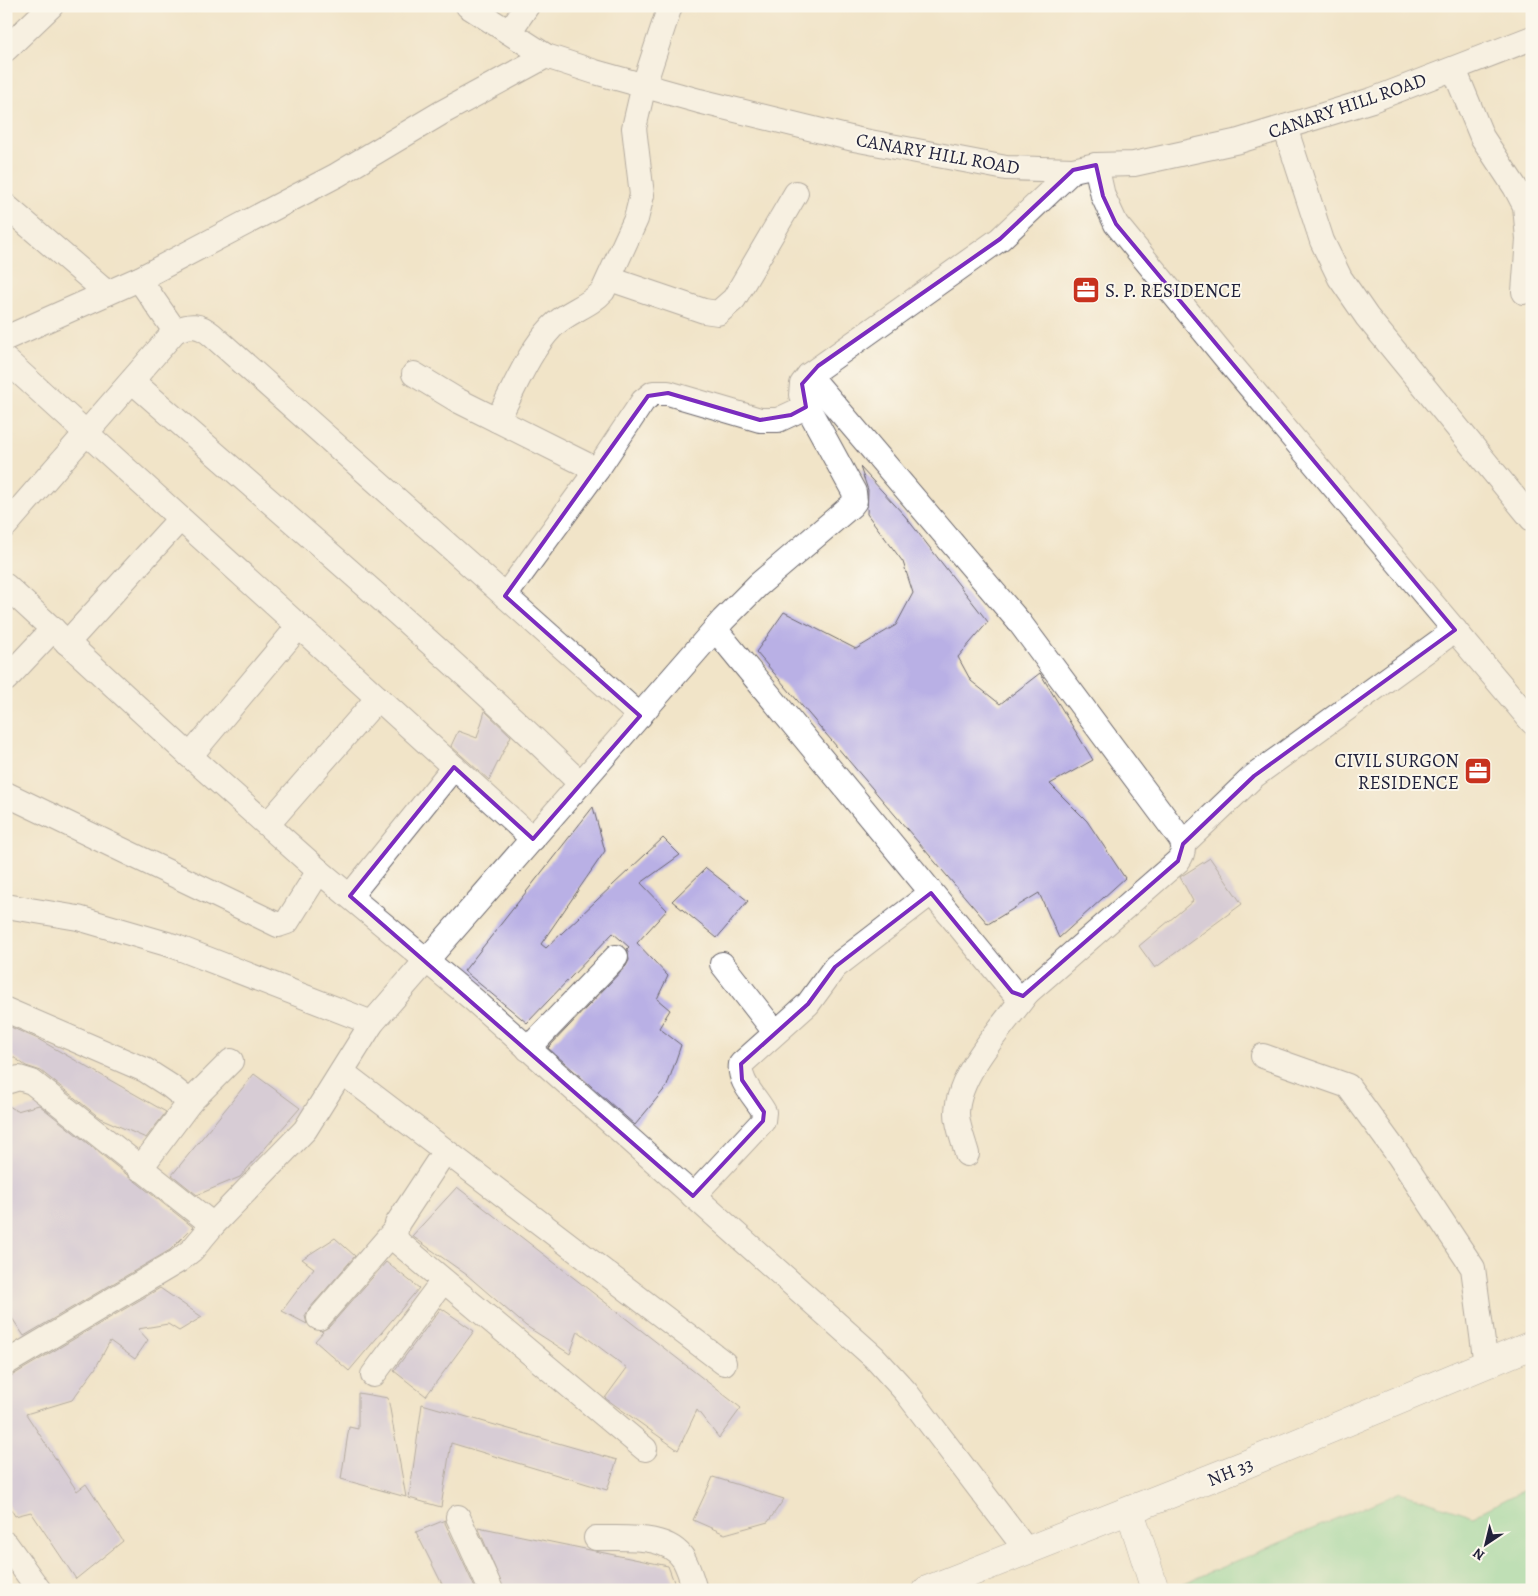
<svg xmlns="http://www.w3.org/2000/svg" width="1538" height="1596" viewBox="0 0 1538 1596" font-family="Alegreya,serif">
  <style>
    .green { fill: #83d99d; stroke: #527e6c }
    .building { fill: #b9b0e5 }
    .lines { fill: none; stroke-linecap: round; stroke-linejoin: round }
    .minor-casing { stroke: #6a666c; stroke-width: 26 }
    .major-casing { stroke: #6a666c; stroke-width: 29 }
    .minor { stroke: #fff; stroke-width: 24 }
    .major { stroke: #fff; stroke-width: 28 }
    .marked { fill: none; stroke: #7b2cbf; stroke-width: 4; stroke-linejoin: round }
    .labels { text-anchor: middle; stroke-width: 4; stroke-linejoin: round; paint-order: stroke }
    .street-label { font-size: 19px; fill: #22223b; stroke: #fbf7ec }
    .poi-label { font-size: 19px; fill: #22223b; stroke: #fbf7ec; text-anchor: start }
  </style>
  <rect width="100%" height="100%" fill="#fbf7ec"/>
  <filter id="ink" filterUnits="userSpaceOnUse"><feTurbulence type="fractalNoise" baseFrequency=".02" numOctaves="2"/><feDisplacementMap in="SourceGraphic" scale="10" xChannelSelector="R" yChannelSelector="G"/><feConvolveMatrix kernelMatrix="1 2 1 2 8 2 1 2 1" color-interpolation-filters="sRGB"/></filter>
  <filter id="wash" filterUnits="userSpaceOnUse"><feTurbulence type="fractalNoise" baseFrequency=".0096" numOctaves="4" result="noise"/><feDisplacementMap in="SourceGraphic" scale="20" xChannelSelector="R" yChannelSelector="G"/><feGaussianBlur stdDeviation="1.12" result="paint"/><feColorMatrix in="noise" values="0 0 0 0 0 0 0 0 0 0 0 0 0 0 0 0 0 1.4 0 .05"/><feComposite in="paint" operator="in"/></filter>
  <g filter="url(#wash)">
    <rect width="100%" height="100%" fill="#f1e4c8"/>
    <path class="green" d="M1532,1486V1590H1184L1182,1584L1400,1492L1473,1516Z"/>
    <g id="blocks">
      <g class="building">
        <path d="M860,467L905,516L988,622L958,657L971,681L1000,704L1040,673L1093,760L1050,784L1087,821L1125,878L1059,938L1039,893L988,924L756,652L784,612L856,649L896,625L913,593L903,562L867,514L868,490Z"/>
        <path d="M485,711L511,736L489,780L451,746L458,731L477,738Z"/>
        <path d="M593,807L605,851L541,944L546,948L663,838L680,855L641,883L667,910L637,943L668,976L657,999L670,1010L659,1028L681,1045L667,1086L635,1125L548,1048L626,966L629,960L627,949L629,947L613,933L527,1023L464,971Z"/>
        <path d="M1210,858L1242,904L1155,968L1139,946L1193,901L1180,877Z"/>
        <path d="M706,868L748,901L717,938L672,901Z"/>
        <path d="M6,1025L38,1039L166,1112L146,1138L100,1118L41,1071L26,1066L6,1052Z"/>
        <path d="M254,1074L300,1108L240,1177L197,1195L172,1175Z"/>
        <path d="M6,1104L17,1111L39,1105L193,1227L170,1250L24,1336L6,1309Z"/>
        <path d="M457,1187L741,1408L719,1438L697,1410L678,1450L605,1398L627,1368L578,1331L570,1354L526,1326L467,1275L412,1236Z"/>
        <path d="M335,1238L355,1256L309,1309L305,1316L307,1324L282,1311L314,1268L302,1259Z"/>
        <path d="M386,1262L419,1288L349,1371L315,1341L323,1332L321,1331L329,1327Z"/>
        <path d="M160,1288L202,1317L179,1331L168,1324L138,1329L148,1340L135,1359L110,1341L95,1369L72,1400L26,1414L77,1491L86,1484L123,1541L76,1579L31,1512L15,1516L6,1501V1377L13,1375Z"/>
        <path d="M441,1308L474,1331L426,1396L394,1371Z"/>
        <path d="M358,1393L388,1398L406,1497L341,1479L349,1427L358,1429Z"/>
        <path d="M422,1404L617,1460L607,1490L451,1443L441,1507L409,1498Z"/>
        <path d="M713,1477L784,1499L768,1522L725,1534L693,1520Z"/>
        <path d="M445,1520V1523L476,1590H445L416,1532Z"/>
        <path d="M478,1527L668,1566L677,1590H504Z"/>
      </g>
    </g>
  </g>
  <g filter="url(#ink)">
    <use href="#blocks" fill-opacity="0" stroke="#6a666c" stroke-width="1"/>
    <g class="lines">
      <g class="minor-casing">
        <g id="minor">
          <path d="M468,6L546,56L595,72L699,101L854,139L1006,168L1073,170L1096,165L1134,164L1239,141L1372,100L1532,38"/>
          <path d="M509,32L527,6"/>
          <path d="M6,49L51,6"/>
          <path d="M1454,69L1482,137L1515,187L1525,206L1528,239L1524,292"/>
          <path d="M1285,127L1322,241L1340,278L1367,317L1532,519"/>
          <path d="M1096,165L1103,196L1116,224L1229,362L1532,722"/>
          <path d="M6,206L107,293"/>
          <path d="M139,279L175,331C190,324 199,324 212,335L640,716"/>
          <path d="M610,279L704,311L718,313L734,299L796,193"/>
          <path d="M6,338L139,279L337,175L441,113L546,56"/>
          <path d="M6,360L533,839"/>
          <path d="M414,374L457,400L597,470L643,401L653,393H668L760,420H778L806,407"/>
          <path d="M132,381C283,514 437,643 581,784"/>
          <path d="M497,420C514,390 528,352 552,327C567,311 589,307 603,291L636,219L642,195L634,128L644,85L670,6"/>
          <path d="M6,525L175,331"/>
          <path d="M6,586L190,756L319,871L474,1000L874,1357L906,1392L1027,1551"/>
          <path d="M505,596L597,470"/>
          <path d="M715,629L1015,994L1023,996L1027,993L1178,861C1184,853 1185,847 1180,838L1020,623L809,375"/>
          <path d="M67,643L180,519"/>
          <path d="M6,679L53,629"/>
          <path d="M190,756L299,626"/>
          <path d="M6,794L278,925L287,922L319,871"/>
          <path d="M268,824L378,698"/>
          <path d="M1183,844L1254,776L1455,630"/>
          <path d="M350,896L454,767"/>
          <path d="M6,906L78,918L174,946L372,1023"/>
          <path d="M722,964L775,1032"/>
          <path d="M6,1010L145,1070L170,1086L190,1102L140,1169"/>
          <path d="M528,1049L616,957"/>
          <path d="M1263,1056L1348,1086L1399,1156L1473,1268L1486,1365"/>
          <path d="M342,1072L724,1363"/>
          <path d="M6,1082L19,1078L32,1082L213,1225L305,1130L372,1023L723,620L758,585L852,505L855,501L854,492L801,395L802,384L809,375L1000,239L1073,170"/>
          <path d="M190,1102L231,1061"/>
          <path d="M445,1151L397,1224L395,1236L399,1243L645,1449"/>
          <path d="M967,1154C964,1142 957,1126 957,1113C958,1073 1005,1024 1027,993"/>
          <path d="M693,1196L763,1121L764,1112C756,1097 738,1082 741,1064L808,1004L835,967L931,893"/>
          <path d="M319,1318L395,1230"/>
          <path d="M6,1363L178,1261L192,1250L213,1225"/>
          <path d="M373,1375L443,1281"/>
          <path d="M458,1517L491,1590"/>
          <path d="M596,1538C623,1539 668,1533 684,1560C689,1569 692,1580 695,1590"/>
          <path d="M6,1544L39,1590"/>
        </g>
      </g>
      <g class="major-casing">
        <g id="major">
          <path d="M1130,1511L1155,1590"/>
          <path d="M927,1590L1244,1465L1532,1345"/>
        </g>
      </g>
      <use href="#minor" class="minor"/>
      <use href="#major" class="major"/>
    </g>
  </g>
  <path d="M0 0H1538V1596H0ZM1096,165L1103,196L1116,224L1455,630L1254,776L1183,844L1178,861L1023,996L1012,992L931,893L835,967L808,1004L741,1064L742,1080L764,1112L763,1121L693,1196L350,896L454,767L533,839L640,716L505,596L648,396L668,393L760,420L791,415L806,407L802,384L818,366L1000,239L1073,170Z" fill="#f1e4c8" fill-opacity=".55" fill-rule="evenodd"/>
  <path class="marked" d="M1096,165L1103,196L1116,224L1455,630L1254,776L1183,844L1178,861L1023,996L1012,992L931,893L835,967L808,1004L741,1064L742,1080L764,1112L763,1121L693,1196L350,896L454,767L533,839L640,716L505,596L648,396L668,393L760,420L791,415L806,407L802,384L818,366L1000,239L1073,170Z"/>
  <defs>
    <g id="office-square" transform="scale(1.4375)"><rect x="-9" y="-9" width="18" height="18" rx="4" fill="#c8321e" stroke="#fbf7ec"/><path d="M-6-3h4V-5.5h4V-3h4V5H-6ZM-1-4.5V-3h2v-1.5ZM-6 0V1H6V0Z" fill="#fff"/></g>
  </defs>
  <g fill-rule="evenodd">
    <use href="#office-square" x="1086" y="290"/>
    <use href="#office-square" x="1478" y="771"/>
  </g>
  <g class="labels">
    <g class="street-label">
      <text transform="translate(1347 105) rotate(-19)" y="7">CANARY HILL ROAD</text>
      <text transform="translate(938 153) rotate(10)" y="7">CANARY HILL ROAD</text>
      <text transform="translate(1230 1471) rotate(-22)" y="7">NH 33</text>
    </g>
    <g class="poi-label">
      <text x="1105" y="297">S. P. RESIDENCE</text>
      <text x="1459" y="767" text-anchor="end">CIVIL SURGON<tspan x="1459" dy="22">RESIDENCE</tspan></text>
    </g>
  </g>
  <rect width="1538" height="1596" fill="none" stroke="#fbf7ec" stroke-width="25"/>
  <g transform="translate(1486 1544) rotate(215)" stroke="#fbf7ec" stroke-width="4" paint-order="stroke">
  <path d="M0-4L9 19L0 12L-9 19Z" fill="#22223b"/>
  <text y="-8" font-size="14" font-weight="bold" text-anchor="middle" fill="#22223b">N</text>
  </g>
</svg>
